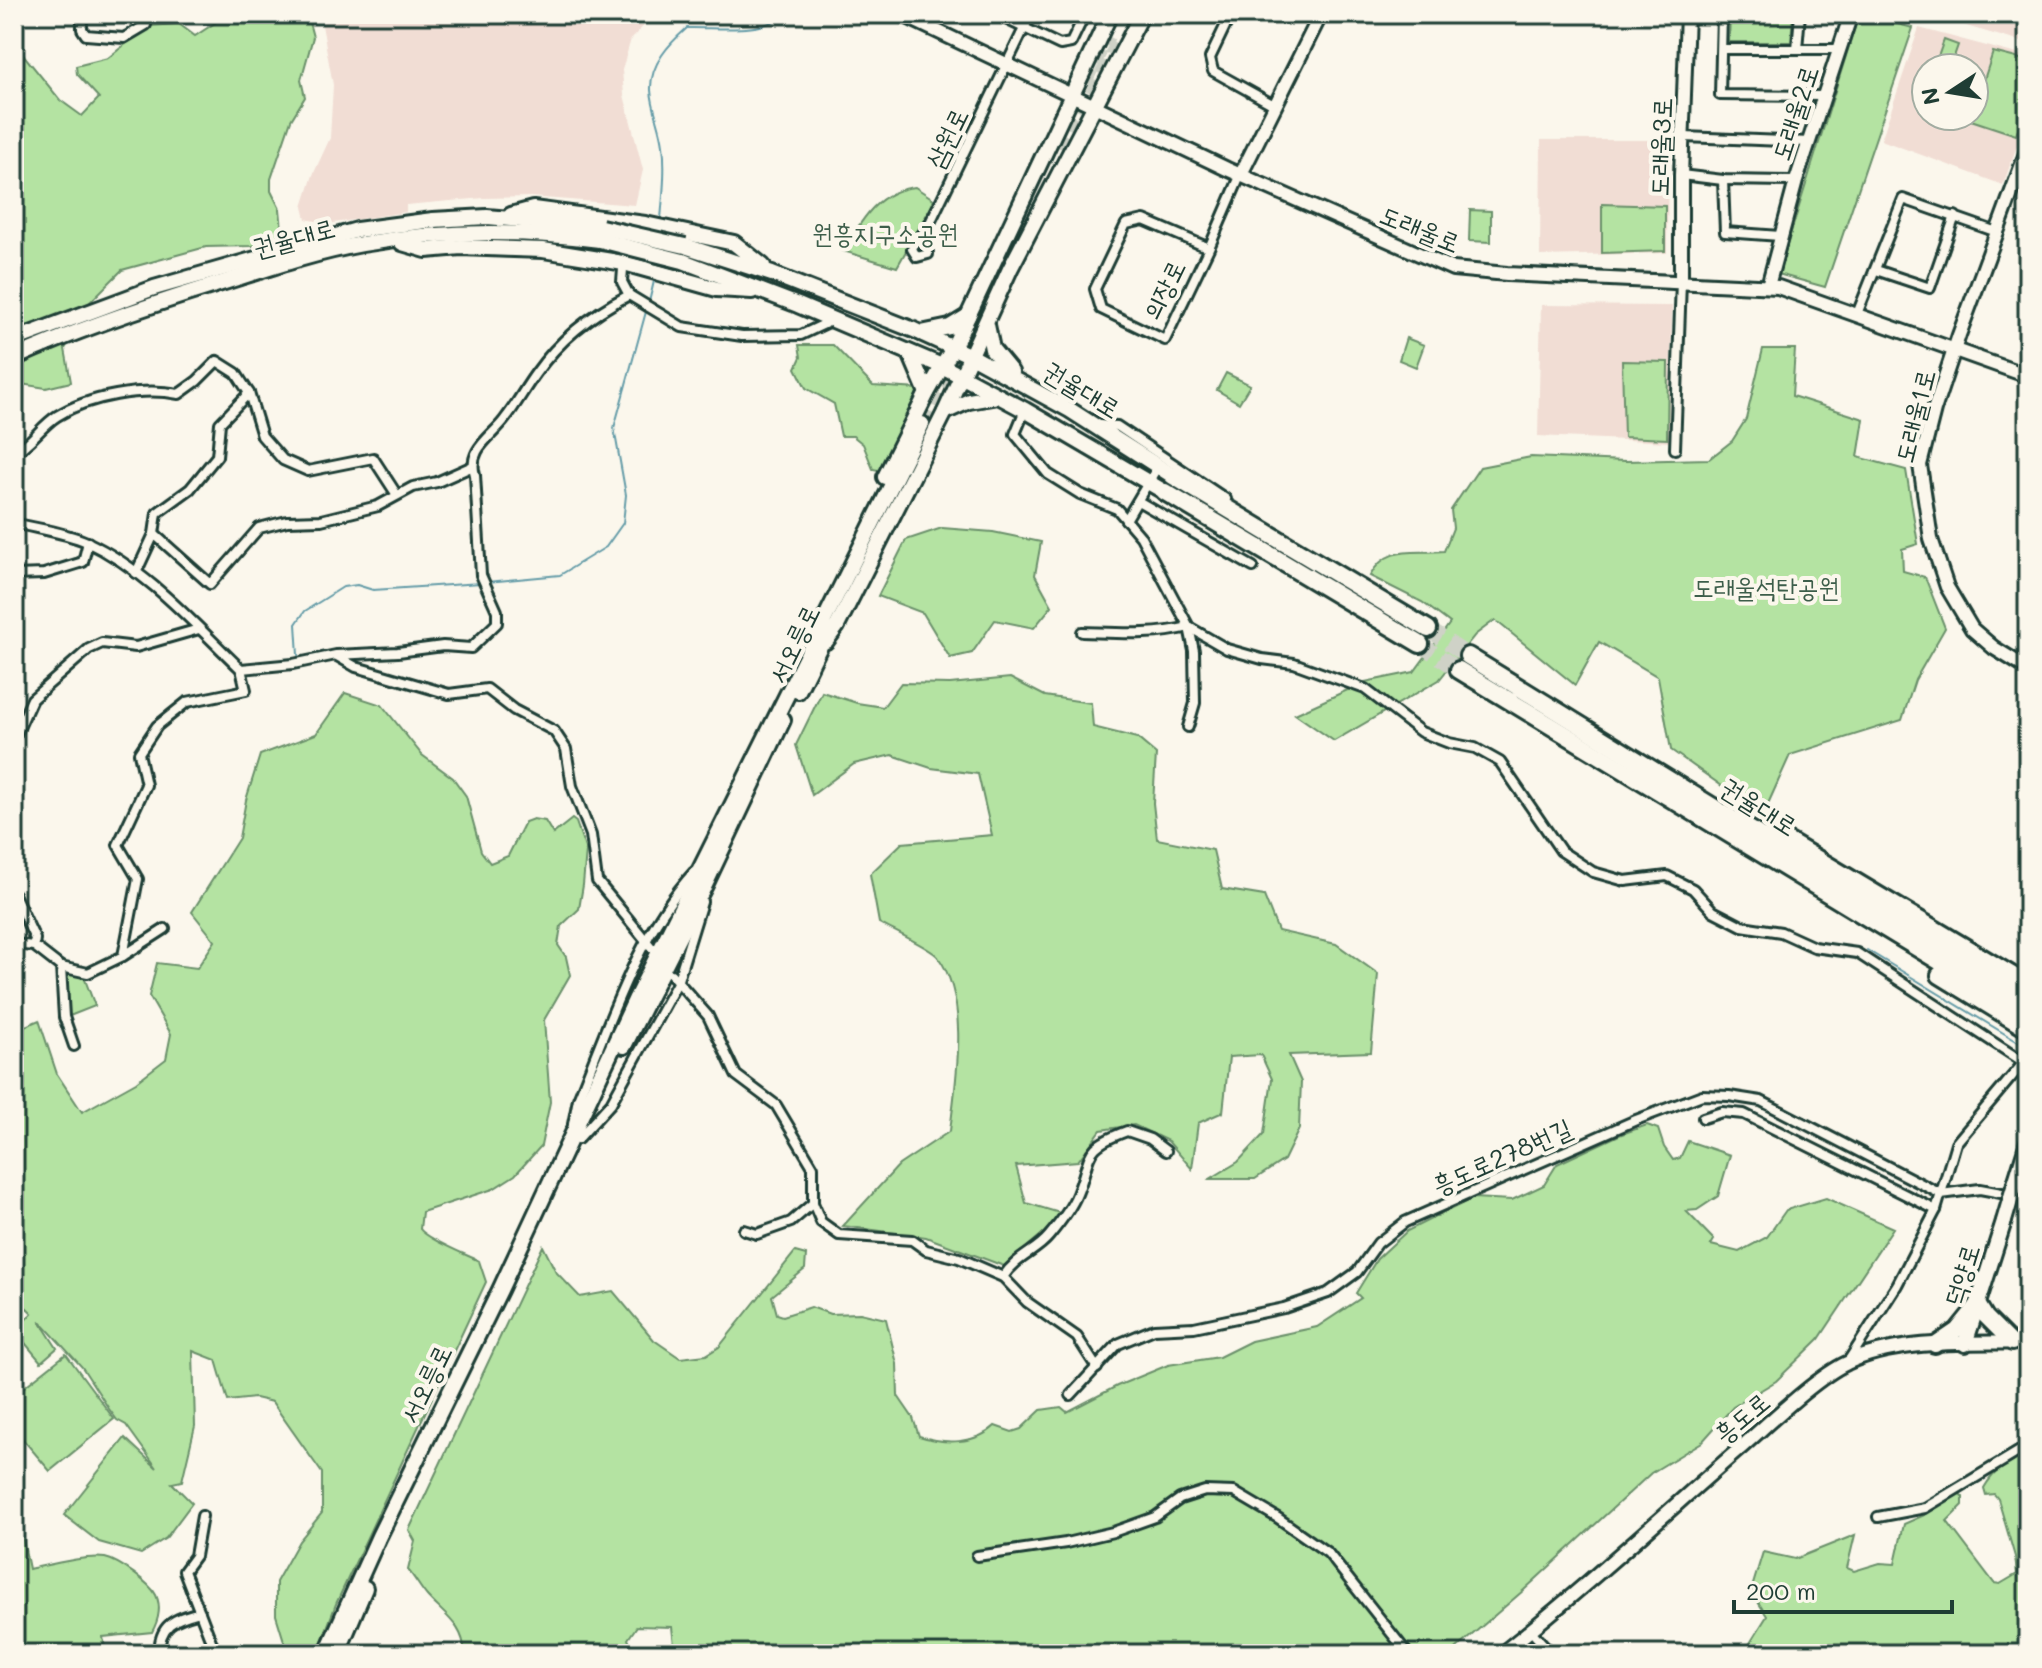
<svg xmlns="http://www.w3.org/2000/svg" width="2042" height="1668" viewBox="0 0 2042 1668" font-family="Mali,'Poor Story',sans-serif">
  <style>
    .built { fill: #f1ddd4; fill-rule: evenodd }
    .green { fill: #b4e3a2; stroke: #6a906b; stroke-width: 2 }
    .lines { fill: none; stroke-linecap: round; stroke-linejoin: round }
    .stream { stroke: #659ca8; stroke-width: 2 }
    .primary-tunnel { stroke: #cfd2c7; stroke-width: 14; stroke-dasharray: 14 7; stroke-linecap: butt }
    .highway-tunnel { stroke: #cfd2c7; stroke-width: 16; stroke-dasharray: 16 8; stroke-linecap: butt }
    .street-casing { stroke: #1f3d34; stroke-width: 14 }
    .secondary-casing { stroke: #1f3d34; stroke-width: 18 }
    .primary-casing { stroke: #1f3d34; stroke-width: 20 }
    .highway-casing { stroke: #1f3d34; stroke-width: 22 }
    .street { stroke: #fbf7ec; stroke-width: 8 }
    .secondary { stroke: #fbf7ec; stroke-width: 12 }
    .primary { stroke: #fbf7ec; stroke-width: 14 }
    .highway { stroke: #fbf7ec; stroke-width: 16 }
    .primary-bridge-casing { stroke: #1f3d34; stroke-width: 20; stroke-linecap: butt }
    .primary-bridge { stroke: #fbf7ec; stroke-width: 14 }
    .labels { text-anchor: middle; stroke-width: 8; stroke-linejoin: round; paint-order: stroke }
    .street-label { font-size: 26px; fill: #1f3d34; stroke: #fbf7ec }
    .park-label { font-size: 26px; fill: #3d5e4a; stroke: #fbf7ec }
  </style>
  <rect width="100%" height="100%" fill="#fbf7ec"/>
  <filter id="ink" filterUnits="userSpaceOnUse"><feTurbulence type="fractalNoise" baseFrequency=".0125" numOctaves="2"/><feDisplacementMap in="SourceGraphic" scale="16" xChannelSelector="R" yChannelSelector="G"/><feConvolveMatrix kernelMatrix="1 2 1 2 8 2 1 2 1" color-interpolation-filters="sRGB"/></filter>
  <g filter="url(#ink)">
    <g class="built">
      <path d="M320,14H655L631,39L622,70L624,95L643,170L635,205L530,197L484,198L406,205V212L327,224L306,219L303,207L313,175L330,138L333,85Z"/>
      <path d="M1925,14H2028V44Z"/>
      <path d="M1919,28L2028,57V115L2003,185L1881,140ZM1926,68H1974V116H1926Z"/>
      <path d="M1541,140H1668L1667,253L1540,256Z"/>
      <path d="M1541,305L1672,306L1669,442L1538,436Z"/>
    </g>
    <g class="green">
      <path d="M273,14L307,15L313,37L301,80L305,97L291,120L271,179V191L280,209L283,240L252,246L206,247L122,270L83,309L65,349L71,382L46,388L14,383V43L60,100L82,116L99,98L77,74L76,66L108,58L148,26L179,24L195,36L218,21Z"/>
      <path d="M1730,14H1793L1791,42H1729Z"/>
      <path d="M1859,14L1913,28L1825,287L1778,274Z"/>
      <path d="M1944,40L1958,45L1950,68H1934Z"/>
      <path d="M1993,52L2028,61V102L2016,135L1971,120Z"/>
      <path d="M915,187L935,200L897,267L843,251C861,221 877,191 915,187Z"/>
      <path d="M1602,204L1665,206V251L1602,253Z"/>
      <path d="M1470,210L1491,211V242L1469,241Z"/>
      <path d="M1406,338L1424,345L1416,367L1399,360Z"/>
      <path d="M799,345H833L873,386L918,389L892,469L883,471L873,469L863,444L853,436H841L834,404L806,388L796,368L801,357Z"/>
      <path d="M1763,349H1795L1792,396L1864,419L1858,457L1906,470L1918,544L1902,549L1903,571L1925,577L1945,628L1915,680L1902,720L1790,755L1763,815L1671,750L1658,677L1599,642L1575,685L1495,620L1475,635L1439,680L1334,741L1295,714L1365,682L1414,672L1450,623L1422,602L1370,576C1387,544 1413,554 1444,551L1453,528L1451,510L1480,467L1531,457L1626,461L1709,459L1732,441L1746,419Z"/>
      <path d="M1622,361L1668,362L1667,439L1624,437Z"/>
      <path d="M1226,373L1250,385L1239,403L1217,390Z"/>
      <path d="M942,528L993,532L1041,542L1035,575L1052,606L1034,628L995,620L972,653L950,658L923,613L878,596L906,540Z"/>
      <path d="M1010,678L1045,696L1091,703L1093,727L1137,738L1156,754L1153,803L1157,839L1213,850L1222,889L1264,896L1278,931L1336,944L1378,974L1371,1052L1289,1055L1301,1082L1299,1129L1284,1160L1255,1179H1210L1238,1162L1264,1134L1272,1079L1261,1055L1229,1057L1223,1112L1198,1123L1192,1169L1168,1141L1134,1125L1101,1130L1078,1161L1016,1166L1026,1203L1060,1213L1047,1230L1004,1266L926,1237L843,1226L899,1165L950,1131C956,1081 970,1000 938,957C931,948 891,930 879,923L870,874L902,843L992,835L978,774L931,768L892,755L854,764L812,795L796,745L822,692L857,703L883,707L901,683L950,684Z"/>
      <path d="M345,693L382,705L422,755L453,778L466,796L481,851L490,863L508,856L525,822L533,819L545,821L553,834L572,819L576,822L586,851L583,885L579,909L561,926L558,945L566,957L570,975L544,1020L550,1102L541,1146L515,1175L493,1189L422,1212L420,1229C427,1239 465,1254 479,1261L486,1282L336,1604L317,1654H288L276,1615V1582L299,1541L322,1513V1473L272,1402L255,1398L228,1401L216,1360L193,1351L195,1426L182,1481L172,1483L192,1503L166,1538L141,1554L99,1542L64,1515L125,1438L157,1468L126,1425L117,1420L109,1409L82,1367L39,1320L57,1348L41,1362L15,1331L32,1313L27,1308L14,1320V1031L39,1020L57,1074L82,1112L136,1082L166,1059L171,1034L149,996L157,963L197,968L215,941L192,912L239,838L246,800L260,755L316,734Z"/>
      <path d="M63,971L84,977L95,1006L67,1017Z"/>
      <path d="M1647,1125L1658,1129L1664,1147L1673,1160L1680,1158L1688,1141L1730,1155L1718,1196L1697,1210L1686,1211L1714,1240L1711,1245L1739,1252L1767,1237L1786,1210L1826,1198L1893,1228L1819,1339L1776,1381L1733,1407L1702,1442L1651,1473L1524,1590L1450,1654H675L672,1627L637,1626L628,1639L634,1652L632,1654H464C466,1627 443,1614 427,1596C420,1588 415,1578 408,1570L415,1541L409,1530L543,1246L556,1272L580,1297L613,1291L654,1340L680,1358L706,1355L719,1347L795,1252L806,1255L805,1269L772,1296L777,1314L783,1316L811,1307L830,1314L860,1313L886,1319L897,1364L898,1396L913,1418L919,1436C944,1444 975,1445 995,1426L1012,1432L1021,1429L1041,1410L1061,1407L1067,1412L1117,1386L1168,1365L1219,1357L1251,1341L1317,1327L1361,1298L1356,1293L1377,1259L1407,1231L1473,1198L1512,1200L1544,1185L1557,1164L1619,1135Z"/>
      <path d="M66,1354L114,1419L50,1471L14,1429V1395Z"/>
      <path d="M2028,1451V1654H1736L1747,1648L1767,1616L1751,1591L1763,1552L1795,1559L1855,1535L1847,1568L1854,1571L1880,1563L1895,1564L1904,1524L1927,1514L1950,1493L1957,1491L1963,1497V1505L1947,1521L1994,1583L2000,1584L2017,1574L2015,1557L1998,1499L1994,1494L1986,1495L1984,1488C1994,1470 2010,1460 2028,1451Z"/>
      <path d="M22,1535L29,1569C48,1565 87,1555 105,1558C119,1561 150,1583 156,1595C162,1608 158,1621 152,1632L103,1637L106,1654H14V1537Z"/>
    </g>
    <g class="lines">
      <g class="stream">
        <path d="M661,219C663,195 666,169 663,145C661,127 652,108 651,90C650,64 669,44 687,28C717,27 761,35 786,14"/>
        <path d="M649,302L655,277"/>
        <path d="M487,582L560,575L606,547L623,523L626,495L614,428L647,308"/>
        <path d="M298,655L296,624L305,611L343,587L357,585L373,590L481,583"/>
        <path d="M1867,950L2028,1048"/>
      </g>
      <g class="primary-tunnel">
        <path d="M1085,82L1108,36"/>
        <path d="M1064,150L1118,41"/>
        <path d="M922,424L950,364"/>
      </g>
      <g class="highway-tunnel">
        <path d="M1428,629L1468,656"/>
        <path d="M1420,644L1459,670"/>
      </g>
      <g class="street-casing">
        <g id="street">
          <path d="M82,14V29L86,35L124,38L146,25L148,14"/>
          <path d="M995,14L1060,45L1071,43L1085,14"/>
          <path d="M1231,14L1210,58L1213,71L1274,105"/>
          <path d="M1722,14L1720,95L1825,96"/>
          <path d="M1722,49H1839"/>
          <path d="M1797,49L1800,14"/>
          <path d="M1684,137L1810,142"/>
          <path d="M1681,175L1723,180L1796,181"/>
          <path d="M1723,180L1725,232L1780,236"/>
          <path d="M926,231L928,254L917,257L912,249L916,240L926,231L1031,14"/>
          <path d="M1209,248L1144,220L1126,224L1095,289L1101,309L1165,340L1209,248L1241,174"/>
          <path d="M1876,270L1930,288L1955,216"/>
          <path d="M629,295L682,327L742,336L801,335L833,320"/>
          <path d="M1857,314L1903,199L1997,232"/>
          <path d="M1025,410L1015,434L1048,474L1080,494L1117,509L1141,537L1189,627L1194,651L1195,703L1188,727"/>
          <path d="M1098,425L1117,426L1226,499"/>
          <path d="M1675,449L1681,281"/>
          <path d="M14,453C31,444 41,426 57,416C89,396 142,387 179,394L197,381L217,361L236,373L249,393L262,436L283,460L308,471L373,458L397,495"/>
          <path d="M1138,501L1253,567"/>
          <path d="M1126,520L1158,466"/>
          <path d="M14,523C38,529 65,532 87,542C147,570 194,624 241,669L293,664L336,655L398,652L443,646L471,648L497,623V611L481,575L475,475C467,449 492,437 505,419C516,405 525,388 536,373C560,339 592,314 629,295L622,282L625,243"/>
          <path d="M154,534L157,513L190,489L217,456L220,423L249,393"/>
          <path d="M136,573L154,534L210,584L259,528L287,521L321,520L378,506L413,487L437,482L473,466"/>
          <path d="M14,575L44,574L83,562L88,542"/>
          <path d="M1082,632C1119,633 1153,636 1189,627L1227,649L1262,659L1294,663L1365,689L1421,732L1449,743L1475,748L1500,762L1561,851L1593,872L1625,881L1667,876L1693,889L1713,911L1742,926L1781,932L1814,947L1857,953L2028,1065"/>
          <path d="M337,656L356,667L449,694L487,689L514,710L554,731L566,749L572,786L591,835L597,881L652,948"/>
          <path d="M14,739L32,699L89,649L102,643L136,647L199,629"/>
          <path d="M14,894L35,939L34,946"/>
          <path d="M14,944L34,946L61,967L88,973L123,956L138,879L118,845L146,785L139,753L157,726L187,702L246,690L241,669"/>
          <path d="M123,956L165,929"/>
          <path d="M61,967L64,1017L74,1046"/>
          <path d="M671,974L708,1016L736,1075L776,1105L813,1167V1203L821,1222L839,1235L912,1240L926,1250L959,1258L1003,1277L1027,1302L1077,1337L1097,1368"/>
          <path d="M1703,1118L1722,1112L1744,1114L1936,1210"/>
          <path d="M573,1124L578,1099C610,1021 637,935 694,872"/>
          <path d="M578,1139L611,1103L677,983L702,902"/>
          <path d="M744,1230L757,1234L791,1222L813,1203"/>
          <path d="M1003,1277C1017,1256 1036,1252 1049,1236C1059,1224 1071,1209 1077,1194C1093,1155 1081,1148 1127,1131L1150,1139L1166,1151"/>
          <path d="M1847,1363L1897,1285L1936,1210L1956,1143L2025,1061"/>
          <path d="M1071,1395L1118,1344L1154,1329L1194,1327L1284,1308L1328,1293L1357,1272L1378,1243L1405,1222L1636,1120L1702,1095L1729,1096L1761,1101L1941,1194L1980,1189L2028,1198"/>
          <path d="M202,1516L195,1556L184,1571L216,1654"/>
          <path d="M1878,1517L1925,1508L2028,1446"/>
          <path d="M977,1556L1066,1543L1113,1532L1155,1517L1180,1499L1205,1491L1234,1492L1278,1518L1328,1553L1408,1654"/>
          <path d="M1531,1631L1552,1654"/>
          <path d="M159,1654C159,1624 174,1619 200,1612"/>
        </g>
      </g>
      <g class="secondary-casing">
        <g id="secondary">
          <path d="M901,14L1227,169L1453,269L1507,274L1778,287L2028,376"/>
          <path d="M2028,148L1959,335L1934,410L1920,465L1931,539L1947,587L1972,629L1994,648L2028,669"/>
          <path d="M1241,174L1321,14"/>
          <path d="M1681,281V175L1687,14"/>
          <path d="M1768,286L1796,181L1851,14"/>
          <path d="M1501,1654C1582,1590 1659,1519 1737,1451C1766,1426 1815,1378 1847,1363C1897,1338 1973,1344 2028,1342"/>
        </g>
      </g>
      <g class="primary-casing">
        <g id="primary">
          <path d="M511,215L533,209L645,224L734,243L763,266"/>
          <path d="M402,243L426,250L461,247L543,250L624,263L717,289L752,291"/>
          <path d="M685,246L772,274L914,330L971,356L1070,410L1173,476"/>
          <path d="M683,261L798,305L944,367L1025,410L1165,492"/>
          <path d="M987,325L992,349L1011,372"/>
          <path d="M921,333L950,327L968,316"/>
          <path d="M14,340L154,288L357,230L433,220L487,217L601,227"/>
          <path d="M910,353L927,393"/>
          <path d="M14,358C79,329 147,306 215,285C263,270 312,253 362,244C441,230 521,230 600,240"/>
          <path d="M945,412L969,401L998,396"/>
          <path d="M885,477L927,393L953,348L1110,14"/>
          <path d="M826,641L837,626L945,412L1010,269L1142,14"/>
          <path d="M798,691L828,630"/>
          <path d="M624,1046L706,883L783,720"/>
          <path d="M2014,1187L2028,1142"/>
          <path d="M1965,1344L2004,1221"/>
          <path d="M1935,1345L1957,1330L1978,1304L1986,1317L2012,1343"/>
          <path d="M326,1654L379,1536L500,1290L636,998L922,424"/>
          <path d="M337,1654L365,1588"/>
        </g>
      </g>
      <g class="highway-casing">
        <g id="highway">
          <path d="M1173,476L1428,629"/>
          <path d="M1165,492L1420,644"/>
          <path d="M1468,656L2028,1001"/>
          <path d="M1459,670L2028,1015"/>
          <path d="M1789,842L2028,985"/>
          <path d="M1940,975L2028,1029"/>
        </g>
      </g>
      <use href="#street" class="street"/>
      <use href="#secondary" class="secondary"/>
      <use href="#primary" class="primary"/>
      <use href="#highway" class="highway"/>
      <g class="primary-bridge-casing">
        <g id="primary-bridge">
          <path d="M601,227L685,246"/>
          <path d="M600,240L683,261"/>
          <path d="M2004,1221L2014,1187"/>
        </g>
      </g>
      <use href="#primary-bridge" class="primary-bridge"/>
    </g>
  </g>
  <g class="labels">
    <g class="street-label">
      <text transform="translate(1795 113) rotate(-72)" y="9">도래울2로</text>
      <text transform="translate(947 138) rotate(-64)" y="9">삼원로</text>
      <text transform="translate(1661 147) rotate(-88)" y="9">도래울3로</text>
      <text transform="translate(1420 229) rotate(22)" y="9">도래울로</text>
      <text transform="translate(294 238) rotate(-15)" y="9">권율대로</text>
      <text transform="translate(1164 290) rotate(-64)" y="9">의장로</text>
      <text transform="translate(1082 390) rotate(31)" y="9">권율대로</text>
      <text transform="translate(1915 416) rotate(-76)" y="9">도래울1로</text>
      <text transform="translate(794 644) rotate(-64)" y="9">서오릉로</text>
      <text transform="translate(1759 807) rotate(32)" y="9">권율대로</text>
      <text transform="translate(1502 1157) rotate(-24)" y="9">흥도로278번길</text>
      <text transform="translate(1962 1275) rotate(-73)" y="9">덕양로</text>
      <text transform="translate(426 1384) rotate(-64)" y="9">서오릉로</text>
      <text transform="translate(1742 1418) rotate(-40)" y="9">흥도로</text>
    </g>
    <g class="park-label">
      <text x="885" y="243">원흥지구소공원</text>
      <text x="1766" y="597">도래울석탄공원</text>
    </g>
  </g>
  <rect width="2042" height="1668" fill="none" stroke="#fbf7ec" stroke-width="48"/>
  <rect x="24" y="24" width="1994" height="1620" fill="none" stroke="#1f3d34" stroke-width="3" filter="url(#ink)"/>
  <g transform="translate(1950 92) rotate(258)"><circle r="38" fill="#fbf7ec" stroke="#a3ada2" stroke-width="2"/>
  <path d="M0-6L14 30L0 20L-14 30Z" fill="#1f3d34"/>
  <text y="-12" font-size="22" font-weight="bold" text-anchor="middle" fill="#1f3d34">N</text>
  </g>
  <path d="M1734 1600v12h218v-12" fill="none" stroke="#1f3d34" stroke-width="4"/>
  <text x="1746" y="1600" font-size="24" fill="#1f3d34" stroke="#fbf7ec" stroke-width="6" paint-order="stroke">200 m</text>
</svg>
